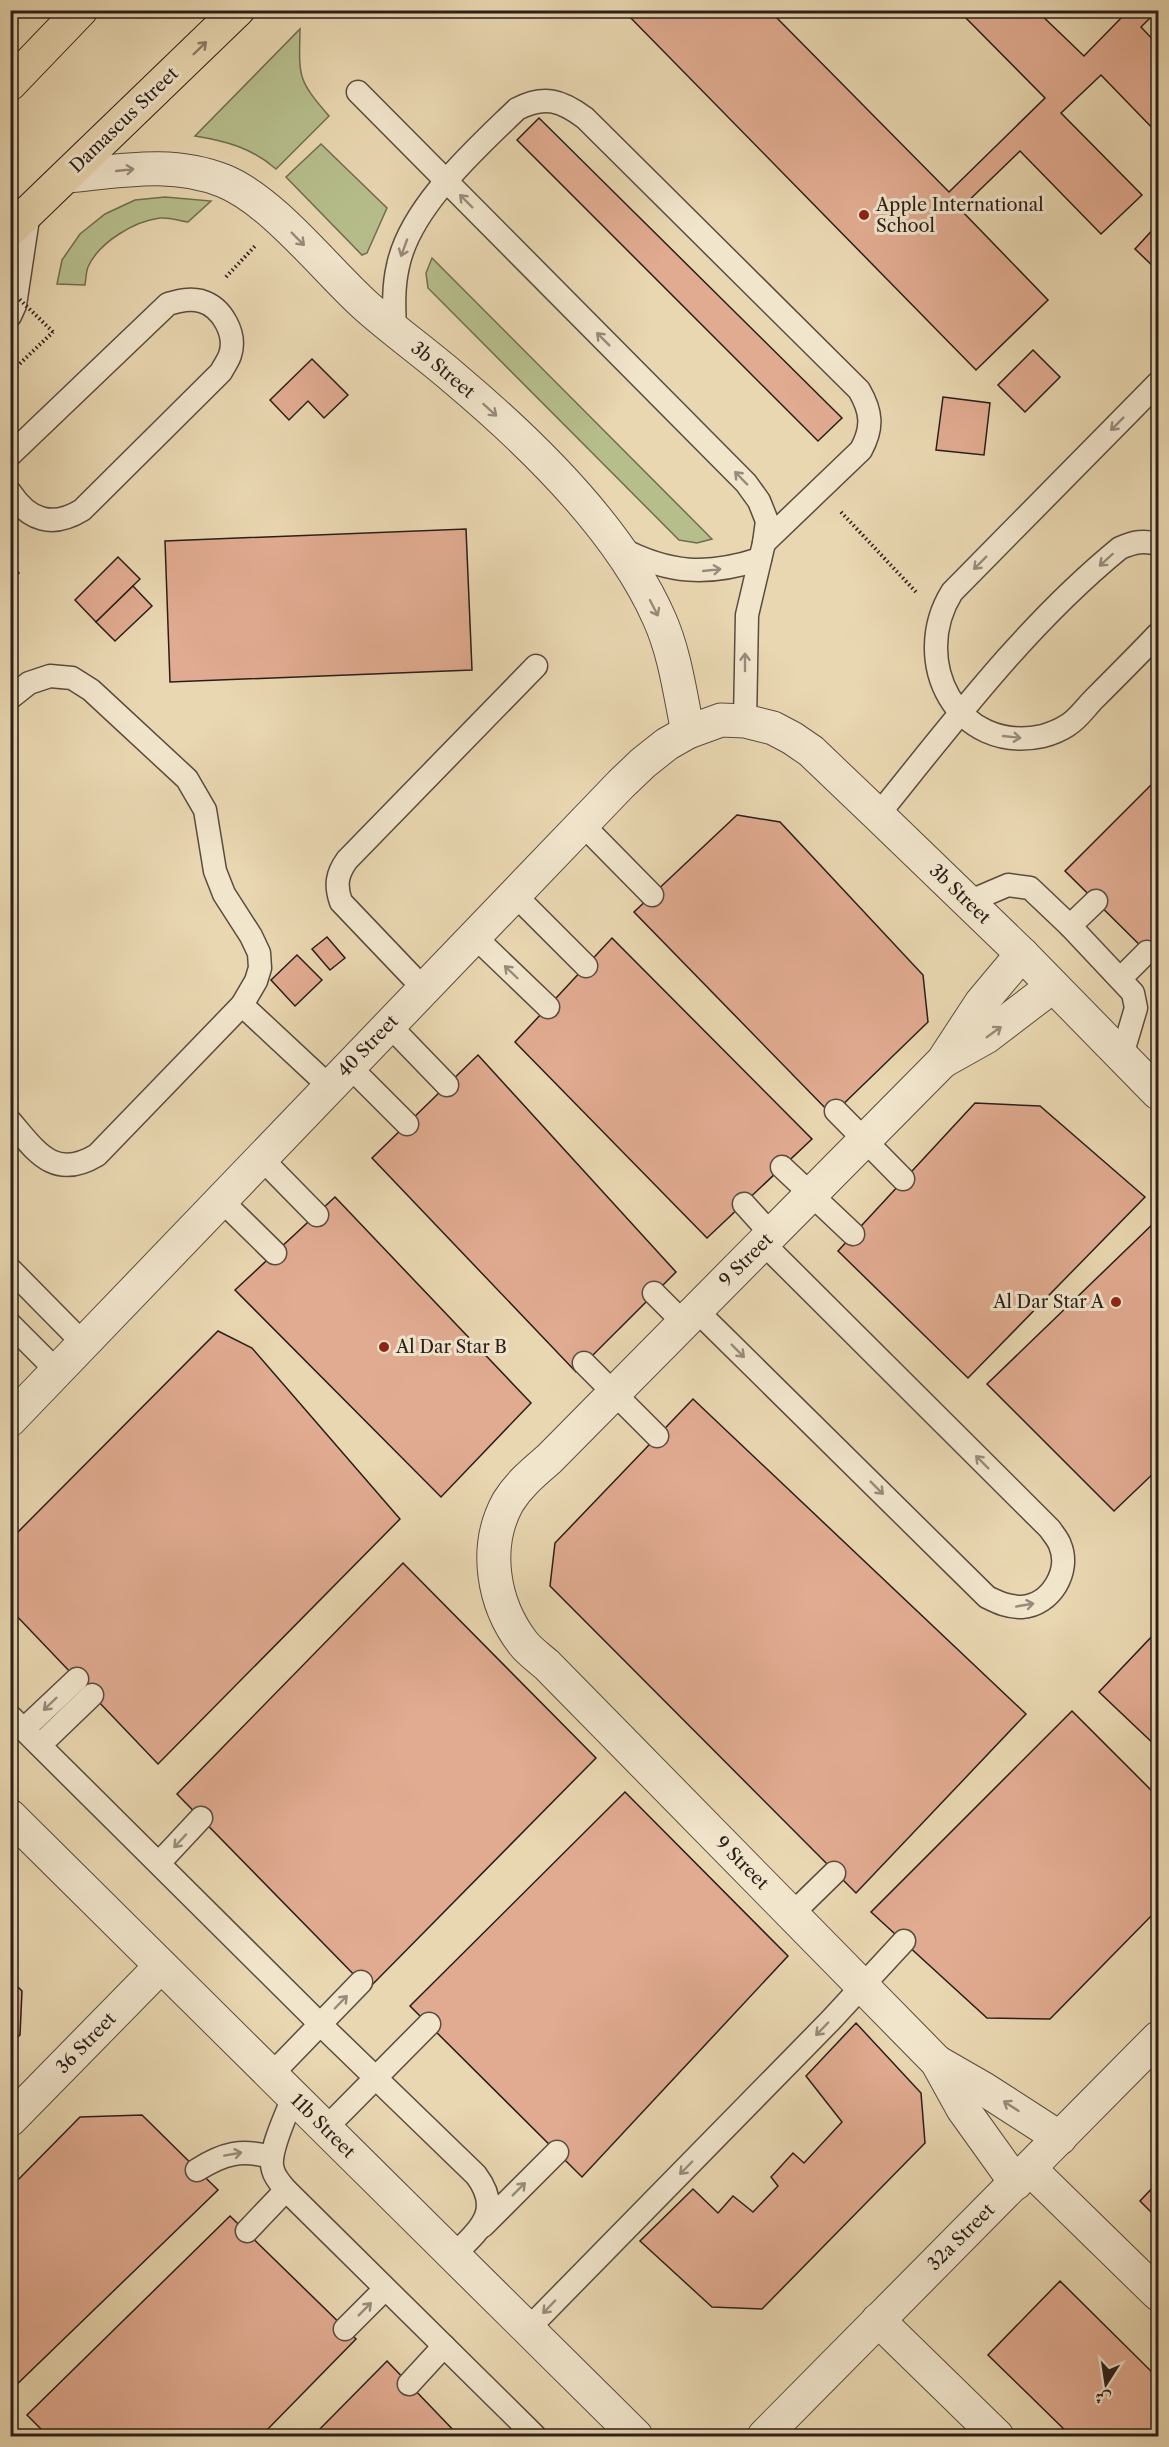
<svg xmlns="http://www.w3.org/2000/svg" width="1169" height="2447" viewBox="0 0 1169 2447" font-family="'Libre Caslon Text',Amiri,serif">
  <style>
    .green { fill: #b6be8c; stroke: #706e52; stroke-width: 1.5 }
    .building { fill: #e1ab91; stroke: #2a1e19; stroke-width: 1.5 }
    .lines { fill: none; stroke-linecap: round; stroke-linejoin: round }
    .lane-casing { stroke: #5a4c3f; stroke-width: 25 }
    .street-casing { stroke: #5a4c3f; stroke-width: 35 }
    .primary-casing { stroke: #2a1e19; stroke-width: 35 }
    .path { stroke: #2a1e19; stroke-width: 4; stroke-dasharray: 1.5 3; stroke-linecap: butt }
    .lane { stroke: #f1e5cc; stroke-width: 22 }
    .street { stroke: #f1e5cc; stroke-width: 33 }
    .primary { stroke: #e9d7b1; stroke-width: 33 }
    .path-bridge { stroke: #2a1e19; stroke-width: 4; stroke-dasharray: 1.5 3; stroke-linecap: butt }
    .oneway { stroke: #8a7a65 }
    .oneway2 { stroke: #978b7b }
    .poi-dot { fill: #8f2418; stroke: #f1e5cc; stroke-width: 2 }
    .labels { text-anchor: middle; stroke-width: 6; stroke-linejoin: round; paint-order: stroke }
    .street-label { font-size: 18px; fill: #2a1e19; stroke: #f1e5cc }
    .poi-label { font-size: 18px; fill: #2a1e19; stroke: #f1e5cc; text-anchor: start }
  </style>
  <rect width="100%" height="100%" fill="#e9d7b1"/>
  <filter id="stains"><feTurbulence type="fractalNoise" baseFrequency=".00333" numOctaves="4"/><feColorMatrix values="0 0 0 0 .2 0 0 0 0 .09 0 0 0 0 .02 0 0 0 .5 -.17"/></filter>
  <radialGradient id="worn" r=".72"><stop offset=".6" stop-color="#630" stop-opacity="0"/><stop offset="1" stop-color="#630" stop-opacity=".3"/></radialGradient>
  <g class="green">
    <path d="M300,29C299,77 297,79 329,116L276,169C252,148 226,141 195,136Z"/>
    <path d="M321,144L387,208L367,253L362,255L286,177Z"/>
    <path d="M165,197L211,201L188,222C180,221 169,217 160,218C135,221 99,242 88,267C86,272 86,279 85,285L57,284L62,260L80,234L105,214L135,200Z"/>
    <path d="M432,258L712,539L697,543L679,540L428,288L426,273Z"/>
  </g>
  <g class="building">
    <path d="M623,10H769L949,192L1045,98L958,10H1036L1084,56L1123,16L1117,10H1158L1141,27L1158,45V134L1101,75L1061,113L1142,195L1101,234L1020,151L960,209L1048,300L976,370Z"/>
    <path d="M539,118L842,418L818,441L517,140Z"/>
    <path d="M1158,224V271L1135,249Z"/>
    <path d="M1033,350L1060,377L1025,412L998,385Z"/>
    <path d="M312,359L348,395L324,418L308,401L289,420L270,400Z"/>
    <path d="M943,397L990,403L984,455L936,450Z"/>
    <path d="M466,529L472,670L170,682L165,541Z"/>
    <path d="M118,557L140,579L96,622L75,600Z"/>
    <path d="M10,563L19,573L10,581Z"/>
    <path d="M133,586L152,606L115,641L96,622Z"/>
    <path d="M1158,778V963L1065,871Z"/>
    <path d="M737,815L780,822L923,975L928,1022L832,1115L634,912Z"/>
    <path d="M327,937L345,958L330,970L312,949Z"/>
    <path d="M612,938L812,1139L707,1238L515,1042Z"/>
    <path d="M297,955L322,980L295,1006L271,980Z"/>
    <path d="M478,1055L676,1272L576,1372L372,1158Z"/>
    <path d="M975,1103L1040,1106L1145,1197L968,1378L838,1251Z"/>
    <path d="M335,1197L531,1403L441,1497L235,1290Z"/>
    <path d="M1158,1219V1469L1114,1511L987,1384Z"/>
    <path d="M218,1331L252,1348L400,1519L158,1764L10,1609V1540Z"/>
    <path d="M693,1399L1026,1714L856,1893L550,1586L555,1543Z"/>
    <path d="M403,1563L596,1758L368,1989L177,1794Z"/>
    <path d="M1158,1630V1748L1099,1692Z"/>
    <path d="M1072,1711L1158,1797V1909L1050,2019L987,2018L871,1912Z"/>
    <path d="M625,1792L788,1956L582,2177L410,2006Z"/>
    <path d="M10,1979L22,1991L20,2035L10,2045Z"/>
    <path d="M856,2023L921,2093L925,2143L762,2309L712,2307L640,2241L693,2189L718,2213L733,2196L753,2212L778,2186L771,2177L793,2153L804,2163L842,2122L806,2076Z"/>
    <path d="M142,2115L218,2190L10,2391V2188L80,2117Z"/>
    <path d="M1158,2182V2219L1140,2201Z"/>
    <path d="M230,2216L356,2339L261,2436H48L27,2415Z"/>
    <path d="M1060,2281L1158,2378V2436H1071L988,2355Z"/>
    <path d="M387,2361L459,2436H313Z"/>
  </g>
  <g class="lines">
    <g class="lane-casing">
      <g id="lane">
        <path d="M358,92L746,483L759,501L767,521L764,543L747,615L745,721"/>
        <path d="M10,316L15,305L29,212"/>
        <path d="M395,330C394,308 393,287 398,266C410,207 476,149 517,109C544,95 561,100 585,118L859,390C872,412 873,428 861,450L764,543"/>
        <path d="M1158,383L952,592C909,661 957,755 1043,736C1050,734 1062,729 1068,725C1078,719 1086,707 1094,699C1115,678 1137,656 1158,634"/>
        <path d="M10,455L168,304C179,301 189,298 201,301C222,307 237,334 230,355C228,361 224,366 221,372L82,510C53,528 29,521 10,492"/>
        <path d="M620,548C669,574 708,576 760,559"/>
        <path d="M10,698L29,683L50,676L72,678L91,690L187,779L205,810L215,871L224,894L251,936L259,953L260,968L256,981L242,1005L97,1155C54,1181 36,1151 10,1121"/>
        <path d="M878,815C954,721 1027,624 1120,548C1134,542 1144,540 1158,544"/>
        <path d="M582,824L652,895"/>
        <path d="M514,894L586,966"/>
        <path d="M968,902L1008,885L1030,888L1070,926L1133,993L1136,1008L1122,1055"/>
        <path d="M1070,926L1096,901"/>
        <path d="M474,936L548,1007"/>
        <path d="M1121,978L1147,952"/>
        <path d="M424,989L341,902C335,885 337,874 347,860L536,666"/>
        <path d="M242,1005L330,1087"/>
        <path d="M389,1025L447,1085"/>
        <path d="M349,1066L407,1124"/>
        <path d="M836,1111L903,1179"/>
        <path d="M261,1158L317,1215"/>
        <path d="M782,1167L853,1234"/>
        <path d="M221,1200L275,1253"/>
        <path d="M744,1204L771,1234"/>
        <path d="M10,1269L83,1343"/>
        <path d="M654,1293L684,1323"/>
        <path d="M696,1310L987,1597C999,1603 1008,1607 1022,1607C1051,1605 1071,1571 1060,1545C1058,1539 1053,1534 1050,1529L763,1243"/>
        <path d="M10,1324L57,1371"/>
        <path d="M584,1363L657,1436"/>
        <path d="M10,1716L320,2024L476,2175C503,2211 480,2229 454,2255"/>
        <path d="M24,1729L77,1679"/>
        <path d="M40,1745L92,1695"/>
        <path d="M159,1863L201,1818"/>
        <path d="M792,1914L834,1873"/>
        <path d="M271,2075L361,1982"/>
        <path d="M293,2097C287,2114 267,2153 273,2170C275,2178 281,2184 286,2190L535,2436"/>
        <path d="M325,2129L429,2024"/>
        <path d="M197,2170C224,2153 241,2149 272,2157"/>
        <path d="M483,2226L557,2152"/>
        <path d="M247,2231L286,2190"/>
        <path d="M345,2329L385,2289"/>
        <path d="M528,2329L830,2021L904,1941"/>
        <path d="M409,2384L444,2346"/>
      </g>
    </g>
    <g class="street-casing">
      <g id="street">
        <path d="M67,176C120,171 173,160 224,181C273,201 326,270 366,306C394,331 425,353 454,378C529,441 619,527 659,618C675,653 680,694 688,732"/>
        <path d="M945,1060L986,1037L1053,986"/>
        <path d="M10,1420L621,784L643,763L667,744L688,732L721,720L745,721L773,728L792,738L811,751L878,815L1022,954L1158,1093"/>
        <path d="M10,1816L636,2436"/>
        <path d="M937,2062L984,2089L1060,2138"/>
        <path d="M10,2120L161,1966"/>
        <path d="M1030,2169L1158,2294"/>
        <path d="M1016,2183L963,2109L937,2062L547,1665C539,1658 529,1651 523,1643C493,1604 483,1547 508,1502C519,1484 534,1472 549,1459L943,1061L981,1003L1022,954"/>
        <path d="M878,2320L997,2436"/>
        <path d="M764,2436L1158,2038"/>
      </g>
    </g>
    <g class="primary-casing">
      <g id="primary">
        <path d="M10,84L81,10"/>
        <path d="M10,230L238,10"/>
      </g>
    </g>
    <g class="path">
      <path d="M226,277L256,245"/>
      <path d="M10,373L53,332"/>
      <path d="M841,512L916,592"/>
    </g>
    <use href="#lane" class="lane"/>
    <use href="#street" class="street"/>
    <use href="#primary" class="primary"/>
    <path class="path-bridge" d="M10,290L53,332"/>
  </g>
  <defs><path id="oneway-shaft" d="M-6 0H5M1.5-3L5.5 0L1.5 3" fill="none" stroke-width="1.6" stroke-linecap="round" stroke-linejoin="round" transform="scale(1.5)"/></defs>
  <use class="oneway" href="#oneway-shaft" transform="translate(200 48) rotate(-44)"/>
  <g class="oneway2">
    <use href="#oneway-shaft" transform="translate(125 170) rotate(-6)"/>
    <use href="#oneway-shaft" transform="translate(466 201) rotate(-135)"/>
    <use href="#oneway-shaft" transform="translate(298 239) rotate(45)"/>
    <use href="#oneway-shaft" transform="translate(404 248) rotate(110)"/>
    <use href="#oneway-shaft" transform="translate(603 339) rotate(-135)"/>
    <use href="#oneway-shaft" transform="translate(490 410) rotate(42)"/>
    <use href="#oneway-shaft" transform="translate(1117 424) rotate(135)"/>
    <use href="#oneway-shaft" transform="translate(741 478) rotate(-134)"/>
    <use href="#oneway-shaft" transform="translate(1106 560) rotate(138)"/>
    <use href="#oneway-shaft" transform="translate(980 563) rotate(135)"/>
    <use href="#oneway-shaft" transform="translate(712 570) rotate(-6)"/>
    <use href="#oneway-shaft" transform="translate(654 608) rotate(63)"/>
    <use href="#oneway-shaft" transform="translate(745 662) rotate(-90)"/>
    <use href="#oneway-shaft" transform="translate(1012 737) rotate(6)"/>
    <use href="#oneway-shaft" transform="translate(511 972) rotate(-136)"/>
    <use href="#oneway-shaft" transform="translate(994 1032) rotate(-36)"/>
    <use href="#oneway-shaft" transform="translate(738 1351) rotate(45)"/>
    <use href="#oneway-shaft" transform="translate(982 1462) rotate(-135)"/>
    <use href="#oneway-shaft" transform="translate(877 1488) rotate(45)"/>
    <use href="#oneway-shaft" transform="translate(1025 1605) rotate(-10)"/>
    <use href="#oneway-shaft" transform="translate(50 1704) rotate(136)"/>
    <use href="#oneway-shaft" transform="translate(180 1841) rotate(133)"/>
    <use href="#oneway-shaft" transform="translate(341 2002) rotate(-46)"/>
    <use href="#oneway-shaft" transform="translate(822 2029) rotate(134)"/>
    <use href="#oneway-shaft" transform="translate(1011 2106) rotate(-147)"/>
    <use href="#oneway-shaft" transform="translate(233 2154) rotate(-10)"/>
    <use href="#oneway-shaft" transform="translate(686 2168) rotate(134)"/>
    <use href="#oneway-shaft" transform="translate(519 2189) rotate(-45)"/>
    <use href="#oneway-shaft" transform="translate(549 2307) rotate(134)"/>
    <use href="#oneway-shaft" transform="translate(365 2309) rotate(-45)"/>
  </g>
  <g class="poi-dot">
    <circle cx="864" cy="215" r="6"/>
    <circle cx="1116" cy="1302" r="6"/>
    <circle cx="384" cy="1347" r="6"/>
  </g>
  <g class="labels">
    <g class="street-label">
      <text transform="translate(124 120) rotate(-44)" y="6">Damascus Street</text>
      <text transform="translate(443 370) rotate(40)" y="6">3b Street</text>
      <text transform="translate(960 894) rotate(44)" y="6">3b Street</text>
      <text transform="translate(368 1046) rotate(-46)" y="6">40 Street</text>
      <text transform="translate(746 1260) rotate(-45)" y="6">9 Street</text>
      <text transform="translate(742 1863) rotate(45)" y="6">9 Street</text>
      <text transform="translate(86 2043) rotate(-46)" y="6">36 Street</text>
      <text transform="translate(323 2126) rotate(45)" y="6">11b Street</text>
      <text transform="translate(961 2237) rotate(-45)" y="6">32a Street</text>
    </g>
    <g class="poi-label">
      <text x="876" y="211">Apple International<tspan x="876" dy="21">School</tspan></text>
      <text x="1104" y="1308" text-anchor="end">Al Dar Star A</text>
      <text x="396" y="1353">Al Dar Star B</text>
    </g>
  </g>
  <rect width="1169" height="2447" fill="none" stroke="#e9d7b1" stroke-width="36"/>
  <rect x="12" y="12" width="1145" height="2423" fill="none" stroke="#2a1e19" stroke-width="3"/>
  <rect x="18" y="18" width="1133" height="2411" fill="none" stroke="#2a1e19" stroke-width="1.5"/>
  <g transform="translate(1106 2384) rotate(192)" stroke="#f1e5cc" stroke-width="4.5" paint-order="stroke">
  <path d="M0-4.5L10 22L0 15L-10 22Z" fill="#2a1e19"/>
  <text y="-9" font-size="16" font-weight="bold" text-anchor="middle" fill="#2a1e19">ش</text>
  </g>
  <rect width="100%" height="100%" filter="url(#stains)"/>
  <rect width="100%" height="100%" fill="url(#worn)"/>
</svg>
